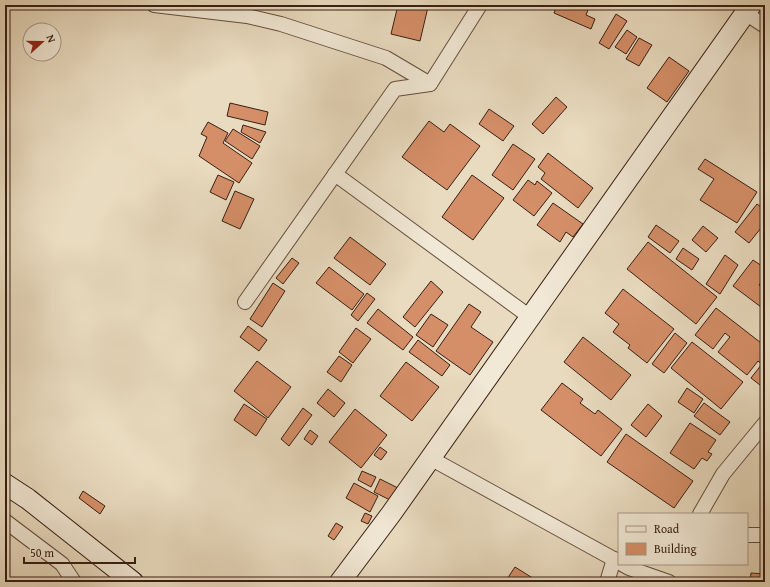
<svg xmlns="http://www.w3.org/2000/svg" width="770" height="587" viewBox="0 0 770 587" font-family="'Gentium Book Plus',serif">
  <style>
    .building { fill: #d58f68; stroke: #391e14 }
    .lines { fill: none; stroke-linecap: round; stroke-linejoin: round }
    .street-casing { stroke: #654d3f; stroke-width: 16 }
    .secondary-casing { stroke: #391e14; stroke-width: 22 }
    .street { stroke: #f1e8d5; stroke-width: 14 }
    .secondary { stroke: #f1e8d5; stroke-width: 20 }
  </style>
  <rect width="100%" height="100%" fill="#e9dbbf"/>
  <filter id="stains"><feTurbulence type="fractalNoise" baseFrequency=".005" numOctaves="4"/><feColorMatrix values="0 0 0 0 .2 0 0 0 0 .09 0 0 0 0 .02 0 0 0 .5 -.17"/></filter>
  <radialGradient id="worn" r=".72"><stop offset=".6" stop-color="#630" stop-opacity="0"/><stop offset="1" stop-color="#630" stop-opacity=".3"/></radialGradient>
  <g class="building">
    <path d="M398,5H419L428,7L420,41L391,34Z"/>
    <path d="M557,5H590L586,15L595,19L591,29L554,13Z"/>
    <path d="M616,14L627,21L609,49L599,43Z"/>
    <path d="M627,30L637,37L626,54L615,47Z"/>
    <path d="M639,38L652,45L639,66L626,59Z"/>
    <path d="M669,57L689,71L667,102L647,88Z"/>
    <path d="M556,97L567,107L543,134L532,124Z"/>
    <path d="M230,103L268,112L265,125L227,116Z"/>
    <path d="M489,109L514,126L503,141L479,124Z"/>
    <path d="M429,121L444,132L450,124L480,146L447,190L402,157Z"/>
    <path d="M208,122L228,133L223,143L252,163L239,183L199,156L207,137L201,134Z"/>
    <path d="M243,125L266,132L260,143L241,132Z"/>
    <path d="M233,129L260,146L252,159L225,141Z"/>
    <path d="M513,144L535,159L513,190L492,175Z"/>
    <path d="M548,153L593,188L578,208L541,179L545,173L538,167Z"/>
    <path d="M705,159L757,192L737,223L700,200L714,179L698,169Z"/>
    <path d="M218,175L234,182L226,200L210,192Z"/>
    <path d="M472,175L504,198L473,240L442,217Z"/>
    <path d="M528,180L535,185L537,181L552,193L534,216L513,200Z"/>
    <path d="M235,191L254,199L240,229L222,221Z"/>
    <path d="M553,203L583,224L573,237L566,232L560,242L537,225Z"/>
    <path d="M757,204L765,210V223L749,243L735,232Z"/>
    <path d="M656,225L679,241L670,253L648,237Z"/>
    <path d="M703,226L718,238L706,252L692,240Z"/>
    <path d="M350,237L386,264L370,285L334,258Z"/>
    <path d="M648,242L717,297L696,324L627,269Z"/>
    <path d="M683,248L699,259L692,270L676,259Z"/>
    <path d="M725,255L738,265L720,294L706,284Z"/>
    <path d="M292,258L299,263L283,284L276,278Z"/>
    <path d="M753,260L765,268V277L759,285L763,288L765,286V310L733,286Z"/>
    <path d="M329,267L364,294L352,310L316,283Z"/>
    <path d="M431,281L443,292L415,327L403,317Z"/>
    <path d="M273,283L285,291L262,327L250,319Z"/>
    <path d="M623,289L674,329L647,363L628,348L630,345L613,332L619,324L605,313Z"/>
    <path d="M367,293L375,299L358,321L351,315Z"/>
    <path d="M469,304L481,312L471,327L493,342L470,375L436,351Z"/>
    <path d="M716,308L765,346V389L751,378L762,364L758,361L747,375L718,352L730,337L725,333L713,349L695,335Z"/>
    <path d="M378,309L413,337L403,350L367,323Z"/>
    <path d="M431,314L448,325L433,347L416,335Z"/>
    <path d="M248,326L267,340L259,351L240,337Z"/>
    <path d="M356,328L371,339L353,363L339,352Z"/>
    <path d="M675,333L687,343L664,373L652,364Z"/>
    <path d="M583,337L631,375L611,400L564,362Z"/>
    <path d="M418,340L450,365L442,376L409,352Z"/>
    <path d="M692,342L743,382L721,409L671,368Z"/>
    <path d="M339,356L352,365L341,382L327,372Z"/>
    <path d="M257,361L291,387L268,418L234,391Z"/>
    <path d="M406,362L439,387L412,421L380,396Z"/>
    <path d="M562,383L583,399L580,403L595,414L598,410L622,429L601,456L541,410Z"/>
    <path d="M687,388L703,399L694,413L678,402Z"/>
    <path d="M328,389L345,403L334,417L317,403Z"/>
    <path d="M704,403L730,422L720,435L694,416Z"/>
    <path d="M244,404L267,419L256,436L234,420Z"/>
    <path d="M648,404L662,416L646,437L631,425Z"/>
    <path d="M303,408L312,415L289,446L281,439Z"/>
    <path d="M355,409L387,435L361,468L329,442Z"/>
    <path d="M690,423L716,440L708,452L712,454L707,461L702,458L694,469L670,453Z"/>
    <path d="M310,430L318,436L312,445L304,439Z"/>
    <path d="M626,434L693,481L674,508L607,462Z"/>
    <path d="M380,447L387,452L381,460L374,455Z"/>
    <path d="M362,471L376,477L371,487L358,480Z"/>
    <path d="M380,479L398,488L392,501L374,492Z"/>
    <path d="M354,483L378,496L370,512L346,498Z"/>
    <path d="M83,491L105,506L100,514L79,498Z"/>
    <path d="M365,513L372,516L368,524L361,521Z"/>
    <path d="M336,523L343,527L334,540L328,536Z"/>
    <path d="M515,567L539,582H505Z"/>
    <path d="M751,573L765,574V582H750Z"/>
    <path d="M286,578L292,582H283Z"/>
    <path d="M426,578L431,582H422Z"/>
  </g>
  <g class="lines">
    <g class="street-casing">
      <g id="street">
        <path d="M154,5L247,16L281,24L386,58L430,84"/>
        <path d="M745,13L765,26"/>
        <path d="M335,174L530,317"/>
        <path d="M245,302L395,89L430,84L480,5"/>
        <path d="M430,458L619,562"/>
        <path d="M700,514L723,474L765,423"/>
        <path d="M5,521L62,564L74,582"/>
        <path d="M747,535H765"/>
        <path d="M622,564L629,568L669,582"/>
        <path d="M607,582L614,559"/>
      </g>
    </g>
    <g class="secondary-casing">
      <g id="secondary">
        <path d="M5,484L28,499L133,582"/>
        <path d="M340,582L391,514L751,5"/>
      </g>
    </g>
    <use href="#street" class="street"/>
    <use href="#secondary" class="secondary"/>
  </g>
  <rect width="770" height="587" fill="none" stroke="#e9dbbf" stroke-width="20"/>
  <rect x="6" y="6" width="758" height="575" fill="none" stroke="#391e14" stroke-width="2"/>
  <rect x="10" y="10" width="750" height="567" fill="none" stroke="#391e14"/>
  <rect x="618" y="513" width="130" height="52" fill="#f1e8d5" stroke="#a79788"/>
  <rect x="626" y="526" width="20" height="6" fill="#f1e8d5" stroke="#a79788"/>
  <text x="654" y="533" font-size="12" fill="#391e14">Road</text>
  <rect x="626" y="543" width="20" height="12" fill="#d58f68" stroke="#a79788"/>
  <text x="654" y="553" font-size="12" fill="#391e14">Building</text>
  <g transform="translate(42 42) rotate(69)"><circle r="19" fill="#f1e8d5" stroke="#a79788"/>
  <path d="M0-3L7 15L0 10L-7 15Z" fill="#8f2418"/>
  <text y="-6" font-size="11" font-weight="bold" text-anchor="middle" fill="#391e14">N</text>
  </g>
  <path d="M24 557v6h111v-6" fill="none" stroke="#391e14" stroke-width="2"/>
  <text x="30" y="557" font-size="12" fill="#391e14" stroke="#f1e8d5" stroke-width="3" paint-order="stroke">50 m</text>
  <rect width="100%" height="100%" filter="url(#stains)"/>
  <rect width="100%" height="100%" fill="url(#worn)"/>
</svg>
